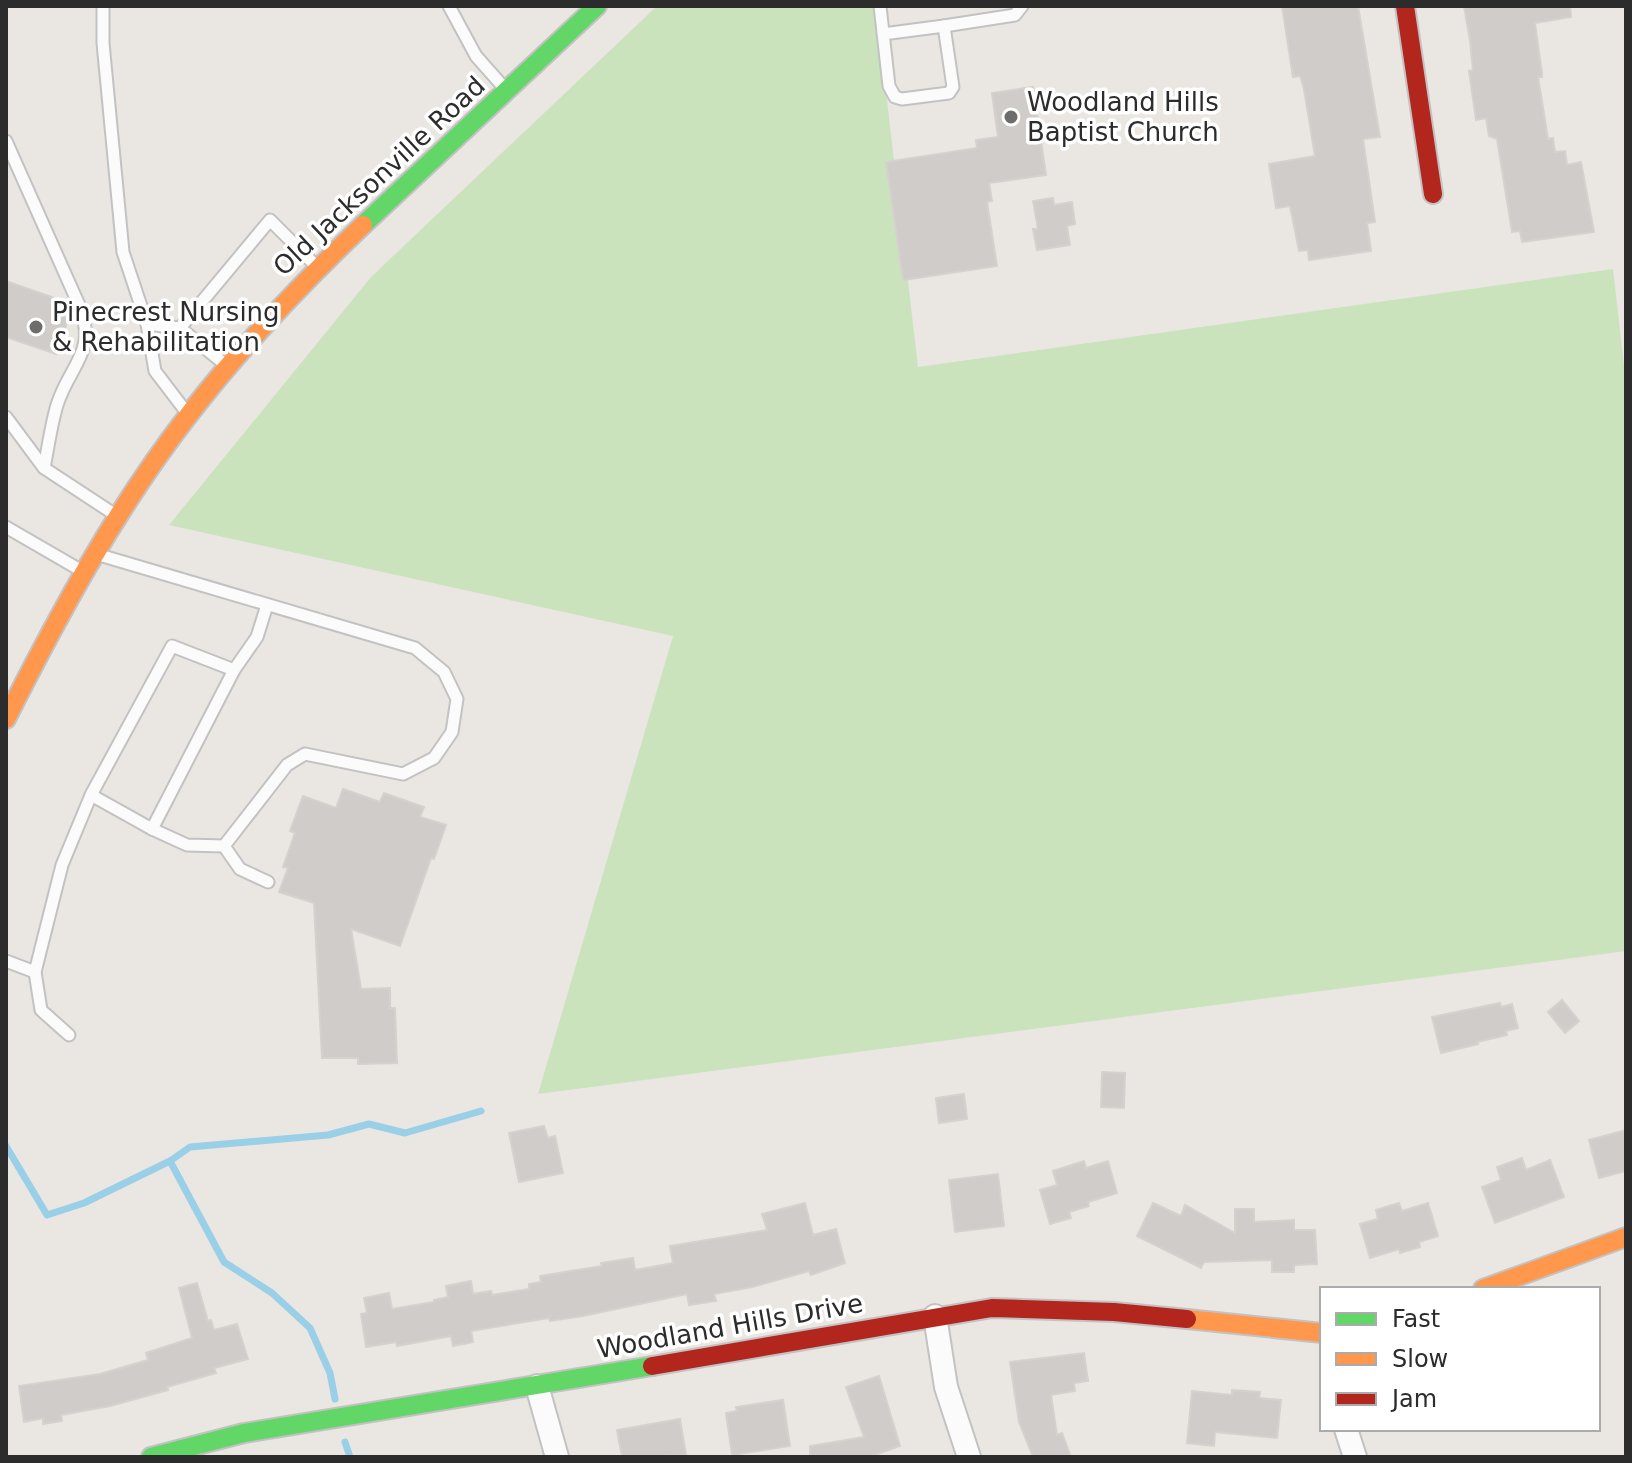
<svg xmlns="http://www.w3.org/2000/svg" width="1632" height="1463" viewBox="0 0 1632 1463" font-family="'DejaVu Sans',sans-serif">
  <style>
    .green { fill: #cbe3bd }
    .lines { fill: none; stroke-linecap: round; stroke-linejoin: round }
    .stream { stroke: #99d0e8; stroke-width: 7 }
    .building { fill: #cfccc9; stroke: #d5d2ce; stroke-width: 2 }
    .lane-casing { stroke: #c3c2c3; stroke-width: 15 }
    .street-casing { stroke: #c3c2c3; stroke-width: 26 }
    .fast-casing { stroke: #c3c2c3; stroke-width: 22 }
    .slow-casing { stroke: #c3c2c3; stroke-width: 22 }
    .jam-casing { stroke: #c3c2c3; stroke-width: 22 }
    .lane { stroke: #fcfbfb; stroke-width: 11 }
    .street { stroke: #fcfbfb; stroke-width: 22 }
    .fast { stroke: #63d668; stroke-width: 18 }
    .slow { stroke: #ff974d; stroke-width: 18 }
    .jam { stroke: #b3261e; stroke-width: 18 }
    .poi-dot { fill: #6e6d6c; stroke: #fff; stroke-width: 3 }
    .labels { text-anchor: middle; stroke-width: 7; stroke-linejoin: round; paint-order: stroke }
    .poi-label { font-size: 26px; fill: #2c2c2c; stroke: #fff; text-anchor: start }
    .street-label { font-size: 26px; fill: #2c2c2c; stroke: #fff }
  </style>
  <rect width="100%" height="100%" fill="#eae6e2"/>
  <path class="green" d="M657,6H876L918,367L1613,269L1626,384V951L538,1094L673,636L169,525L371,277Z"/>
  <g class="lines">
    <g class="stream">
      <path d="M6,1146L47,1215L84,1203L170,1161L224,1262L272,1293L310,1328L330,1373L335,1399"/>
      <path d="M170,1161L190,1147L328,1135L369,1124L405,1133L481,1111"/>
      <path d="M345,1442L350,1457"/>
    </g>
  </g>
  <g class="building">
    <path d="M1282,6H1358L1380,137L1363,139L1375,222L1367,223L1371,251L1309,260L1308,250L1299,251L1290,206L1276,208L1269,164L1315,156L1304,89L1300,76L1293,77Z"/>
    <path d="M1464,6H1570L1571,17L1535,23L1542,73V77H1538L1548,139L1553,138L1555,152L1565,151L1567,165L1581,162L1594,232L1522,242L1520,231L1512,232L1497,139L1489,136L1486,118L1476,120L1469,71L1473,70L1470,41Z"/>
    <path d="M1033,87L1046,175L989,183L992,201L987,202L997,266L903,280L886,162L977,148L976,140L998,137L992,93Z"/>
    <path d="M1053,198L1054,205L1072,202L1075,224L1067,226L1070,245L1037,250L1033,229H1038L1033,201Z"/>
    <path d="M6,281L69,303L64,316L69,317L56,354L6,337Z"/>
    <path d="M343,789L380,802L384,793L424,807L420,817L446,825L434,859L431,858L400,946L351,929L361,989L390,988V1008H395L397,1063L358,1064V1058H322L314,903L279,892L288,868L283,867L295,833L290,831L303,796L336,808Z"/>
    <path d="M1562,1000L1579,1021L1565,1033L1548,1012Z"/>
    <path d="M1500,1003L1501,1007L1512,1004L1518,1028L1506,1031L1507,1035L1477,1042L1478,1044L1441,1053L1432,1017Z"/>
    <path d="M1102,1072L1125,1073L1124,1108L1101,1107Z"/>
    <path d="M964,1094L967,1119L939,1123L936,1098Z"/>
    <path d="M544,1126L548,1138L555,1136L563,1173L519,1182L509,1133Z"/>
    <path d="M1626,1130V1171L1599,1178L1589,1140Z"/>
    <path d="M1522,1158L1526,1170L1550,1160L1564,1197L1495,1223L1482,1187L1501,1180L1497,1167Z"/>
    <path d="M1084,1161L1086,1168L1108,1161L1117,1193L1088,1202L1089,1206L1069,1212L1071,1218L1050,1224L1040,1190L1057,1185L1053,1171Z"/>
    <path d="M998,1174L1004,1226L955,1232L949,1180Z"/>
    <path d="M805,1203L813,1235L836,1229L845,1263L811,1275L809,1271L752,1287L714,1294L716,1301L689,1305L687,1294L583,1316L550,1321L549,1318L471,1331L473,1342L453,1346L451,1336L397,1346L396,1342L366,1347L361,1314L367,1313L364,1298L389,1293L392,1309L434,1302V1300L448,1297L446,1286L471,1281L473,1294L491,1291L492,1295L529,1289V1284L541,1282L540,1276L602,1266L601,1263L633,1258L635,1270L673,1263L670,1246L767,1230L762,1214Z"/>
    <path d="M1153,1203L1181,1216L1185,1205L1235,1233V1209H1254V1222L1294,1220V1230H1315L1317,1264L1294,1265V1272H1272V1260L1204,1262L1201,1268L1137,1236Z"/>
    <path d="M1399,1203L1402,1211L1428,1203L1438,1236L1419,1242L1420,1247L1400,1253L1399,1249L1370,1258L1360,1224L1378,1219L1376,1210Z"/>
    <path d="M197,1283L208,1321L211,1320L214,1330L237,1324L248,1359L214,1368L216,1373L167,1387L168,1390L110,1406L61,1415L62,1421L43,1424V1418L24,1422L19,1386L100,1374L148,1360L146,1353L192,1338L179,1288Z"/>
    <path d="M1084,1353L1088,1381L1074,1383L1075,1391L1051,1395L1057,1435L1062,1433L1071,1457H1033L1019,1422L1010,1362Z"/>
    <path d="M879,1376L900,1446L869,1457H810V1446L864,1437L846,1387Z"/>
    <path d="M1232,1390L1260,1392L1259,1398L1281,1400L1277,1438L1215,1432L1214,1446L1187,1443L1192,1391L1232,1395Z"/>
    <path d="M783,1400L790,1446L732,1455L726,1413L737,1411L736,1407Z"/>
    <path d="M680,1419L686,1455L622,1457L617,1430Z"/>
  </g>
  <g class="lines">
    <g class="lane-casing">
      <g id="lane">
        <path d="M103,6V43L123,252L147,324"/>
        <path d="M449,6L476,56L507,91"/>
        <path d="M880,6L889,86L895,97L902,99L949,93L953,87L944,26L883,34"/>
        <path d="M944,26L1015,15L1022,6"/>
        <path d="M6,141L79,305C98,352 70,364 57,405C51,425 48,448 44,468"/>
        <path d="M180,328L270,220L317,267"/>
        <path d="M187,413L155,371L147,324L180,328L227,366"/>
        <path d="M6,417L44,468L117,516"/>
        <path d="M6,527L82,571"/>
        <path d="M96,554L415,648L444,672L457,699L452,732L434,758L403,774L305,754L287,765L224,846L187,845L152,829"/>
        <path d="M234,670L257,637L267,605"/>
        <path d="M224,846L240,869L268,882"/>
        <path d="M6,961L35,972L41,1010L69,1035"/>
        <path d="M35,972L62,865L91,795L172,646L234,670L152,829L91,795"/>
      </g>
    </g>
    <g class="street-casing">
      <g id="street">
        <path d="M935,1316L946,1387L969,1457"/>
        <path d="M537,1386L557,1457"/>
        <path d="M1346,1429L1355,1457"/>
      </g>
    </g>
    <g class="fast-casing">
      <g id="fast">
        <path d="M363,225L597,6"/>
        <path d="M151,1457L244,1433L652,1366"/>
      </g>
    </g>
    <g class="slow-casing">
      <g id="slow">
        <path d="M6,719C59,614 115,510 187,417C240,348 300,285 363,225"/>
        <path d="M1483,1289L1626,1237"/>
        <path d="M1187,1319L1322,1333"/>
      </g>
    </g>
    <g class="jam-casing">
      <g id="jam">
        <path d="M1405,6L1433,194"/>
        <path d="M652,1366L992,1308L1114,1312L1187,1319"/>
      </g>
    </g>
    <use href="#lane" class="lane"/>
    <use href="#street" class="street"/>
    <use href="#fast" class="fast"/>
    <use href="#slow" class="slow"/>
    <use href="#jam" class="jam"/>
  </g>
  <g class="poi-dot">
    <circle cx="1011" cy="117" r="8"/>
    <circle cx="36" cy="327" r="8"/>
  </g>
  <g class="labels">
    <g class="poi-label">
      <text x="1027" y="111">Woodland Hills<tspan x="1027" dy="30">Baptist Church</tspan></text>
      <text x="52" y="321">Pinecrest Nursing<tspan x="52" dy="30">&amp; Rehabilitation</tspan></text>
    </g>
    <g class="street-label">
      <text transform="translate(379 176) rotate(-43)" y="9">Old Jacksonville Road</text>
      <text transform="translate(730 1326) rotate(-10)" y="9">Woodland Hills Drive</text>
    </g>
  </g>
  <rect width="1632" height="1463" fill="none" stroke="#2c2c2c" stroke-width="16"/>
  <rect x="1320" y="1287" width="280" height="144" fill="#ffffff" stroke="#ababab" stroke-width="2"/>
  <rect x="1336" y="1313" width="40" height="12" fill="#63d668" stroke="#ababab" stroke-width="2"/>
  <text x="1392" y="1327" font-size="24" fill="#2c2c2c">Fast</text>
  <rect x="1336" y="1353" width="40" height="12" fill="#ff974d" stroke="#ababab" stroke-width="2"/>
  <text x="1392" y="1367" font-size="24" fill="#2c2c2c">Slow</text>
  <rect x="1336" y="1393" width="40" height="12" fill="#b3261e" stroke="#ababab" stroke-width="2"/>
  <text x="1392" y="1407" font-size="24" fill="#2c2c2c">Jam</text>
</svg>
